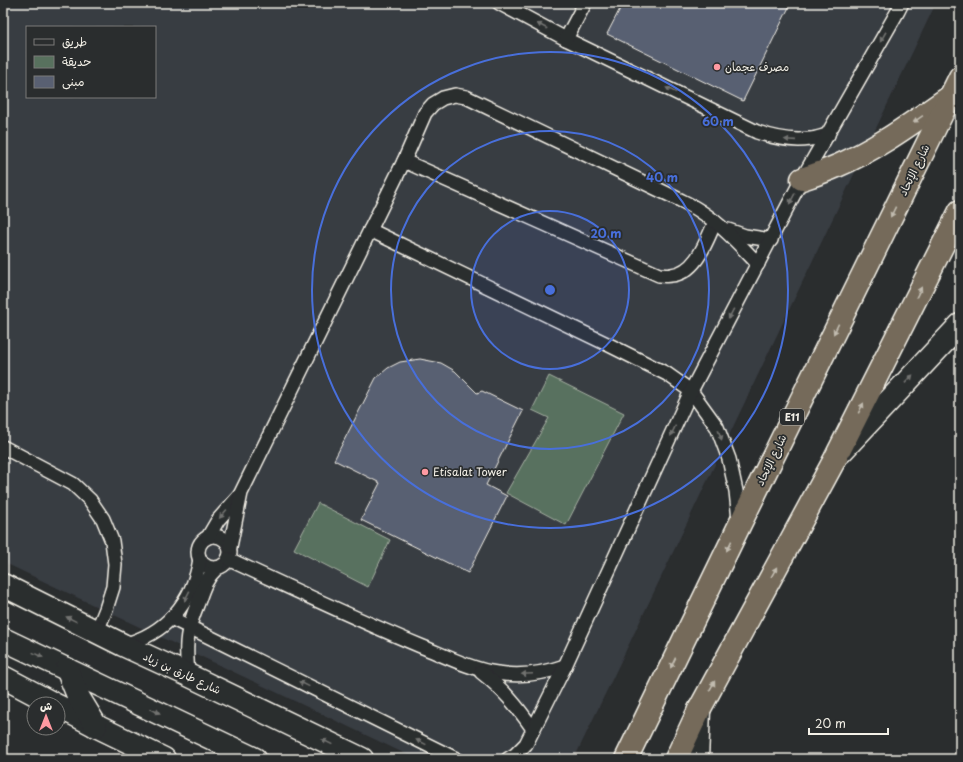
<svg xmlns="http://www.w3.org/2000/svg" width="963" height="762" viewBox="0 0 963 762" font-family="'Playpen Sans','Playpen Sans Arabic',sans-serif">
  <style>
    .built { fill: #383c42; fill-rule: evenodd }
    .green { fill: #58715e; stroke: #a6b1a3 }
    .building { fill: #596072; stroke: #f4f1e8 }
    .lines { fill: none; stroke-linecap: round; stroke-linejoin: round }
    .service-casing { stroke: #f4f1e8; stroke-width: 16 }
    .minor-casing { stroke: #f4f1e8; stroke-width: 25 }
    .secondary-casing { stroke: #f4f1e8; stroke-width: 25 }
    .trunk-casing { stroke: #f4f1e8; stroke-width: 25 }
    .service { stroke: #2a2d2e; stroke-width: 13 }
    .minor { stroke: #2a2d2e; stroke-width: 22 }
    .secondary { stroke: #2a2d2e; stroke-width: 22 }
    .trunk { stroke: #746a5a; stroke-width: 22 }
    .oneway { fill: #71726f }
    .oneway2 { fill: #c1bbaf }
    .ring { fill: none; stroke: #486fdb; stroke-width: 2 }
    .poi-dot { fill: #ff9aa2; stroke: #2a2d2e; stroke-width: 1.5 }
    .labels { text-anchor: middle; stroke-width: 3.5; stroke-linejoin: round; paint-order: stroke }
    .shield { fill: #2a2d2e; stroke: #b7b6b0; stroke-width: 1 }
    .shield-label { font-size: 10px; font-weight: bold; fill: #f4f1e8 }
    .poi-label { font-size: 11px; fill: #f4f1e8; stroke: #2a2d2e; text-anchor: start }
    .street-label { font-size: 11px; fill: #f4f1e8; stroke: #2a2d2e }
    .centre { fill: #486fdb; stroke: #2a2d2e; stroke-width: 2 }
    .ring-label { font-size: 12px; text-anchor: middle; font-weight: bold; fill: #486fdb; stroke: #2a2d2e; stroke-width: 3.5; stroke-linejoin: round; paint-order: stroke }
  </style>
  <rect width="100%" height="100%" fill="#2a2d2e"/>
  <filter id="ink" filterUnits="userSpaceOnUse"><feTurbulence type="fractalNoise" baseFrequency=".025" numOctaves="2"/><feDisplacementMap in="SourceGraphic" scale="8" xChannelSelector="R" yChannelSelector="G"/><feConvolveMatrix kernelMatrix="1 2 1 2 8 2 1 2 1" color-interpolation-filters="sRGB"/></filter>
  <g filter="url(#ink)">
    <path class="built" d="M3,3H936L574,759H416L3,562ZM27,27H155V97H27Z"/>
    <g class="green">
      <path d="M549,376L624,413L566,525L506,493L549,418L532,410Z"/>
      <path d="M318,503L390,540L368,587L294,549Z"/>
    </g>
    <g class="building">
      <path d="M623,3H791L743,101L607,34Z"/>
      <path d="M420,359L441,363L455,371L477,393L482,391L523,411L486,485L507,496L468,573L361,520L380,483L334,460L376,378L388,368L400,362Z"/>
    </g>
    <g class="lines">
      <g class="service-casing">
        <g id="service">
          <path d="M499,3L566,39L757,132C775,138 792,142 810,139C816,139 822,136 828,135"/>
          <path d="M566,39L585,3"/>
          <path d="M404,161L659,275C663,275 667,276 671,275C696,273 706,242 715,222"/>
          <path d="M370,230L609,345L667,374L691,391L717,427L729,459L736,491L739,520"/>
          <path d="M728,230L745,236L771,240"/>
          <path d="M3,447L73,484L90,500L103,519L112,541L115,564L113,587L106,609L97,631"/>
          <circle cx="214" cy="552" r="16"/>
          <path d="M208,537L218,520L240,495"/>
          <path d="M230,547L241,493L404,161L425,113L433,104L443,98L455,95L466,97L678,199C686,203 693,206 700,211C722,225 740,245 758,264"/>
          <path d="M228,559C293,589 357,620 423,647C445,656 473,670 497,673C521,677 542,674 565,666"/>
          <path d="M171,618L456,759"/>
          <path d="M123,645C165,634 193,603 200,559"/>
          <path d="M481,672C503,689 517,706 533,729"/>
          <path d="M188,675C187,659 185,642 190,626C192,617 196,608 199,600C203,588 207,577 217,568"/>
          <path d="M508,759L515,755L526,744L565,666L691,391L802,179L898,11L902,3"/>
        </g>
      </g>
      <g class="minor-casing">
        <g id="minor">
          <path d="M841,452L960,325"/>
          <path d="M3,677L54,704"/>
          <path d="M58,706L96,726L164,759"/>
          <path d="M697,759L699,710"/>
        </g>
      </g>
      <g class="secondary-casing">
        <g id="secondary">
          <path d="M3,585L123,645L188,675L362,759"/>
          <path d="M3,639L255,759"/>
          <path d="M67,669L79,698L96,726"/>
        </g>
      </g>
      <g class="trunk-casing">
        <g id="trunk">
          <path d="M802,179C814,175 826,171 837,166C877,149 912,123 948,98"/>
          <path d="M626,759L740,524L960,77"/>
          <path d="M676,759L699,710L835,459L960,211"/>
        </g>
      </g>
      <use href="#service" class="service"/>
      <use href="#minor" class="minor"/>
      <use href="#secondary" class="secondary"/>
      <use href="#trunk" class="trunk"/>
    </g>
    <defs><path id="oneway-solid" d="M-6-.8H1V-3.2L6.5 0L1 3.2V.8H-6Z"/></defs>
    <g class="oneway">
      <use href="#oneway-solid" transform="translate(542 26) rotate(-152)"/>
      <use href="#oneway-solid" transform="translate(883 37) rotate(119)"/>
      <use href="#oneway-solid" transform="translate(671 90) rotate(-154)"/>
      <use href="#oneway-solid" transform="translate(790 140) rotate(-176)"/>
      <use href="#oneway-solid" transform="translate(792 199) rotate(118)"/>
      <use href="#oneway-solid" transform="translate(731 314) rotate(118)"/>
      <use href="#oneway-solid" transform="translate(909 379) rotate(-47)"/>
      <use href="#oneway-solid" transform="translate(673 431) rotate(115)"/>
      <use href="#oneway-solid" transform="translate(720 435) rotate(70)"/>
      <use href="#oneway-solid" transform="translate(223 514) rotate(130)"/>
      <use href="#oneway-solid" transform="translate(187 596) rotate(117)"/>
      <use href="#oneway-solid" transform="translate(71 619) rotate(-154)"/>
      <use href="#oneway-solid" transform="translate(38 655) rotate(26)"/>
      <use href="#oneway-solid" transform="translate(527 674) rotate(177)"/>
      <use href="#oneway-solid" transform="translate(304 684) rotate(-154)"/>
      <use href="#oneway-solid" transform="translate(155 711) rotate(26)"/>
      <use href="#oneway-solid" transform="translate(327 742) rotate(-154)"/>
      <use href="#oneway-solid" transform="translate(421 742) rotate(-154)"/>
    </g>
    <g class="oneway2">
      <use href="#oneway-solid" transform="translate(918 119) rotate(145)"/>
      <use href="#oneway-solid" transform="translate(893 212) rotate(116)"/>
      <use href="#oneway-solid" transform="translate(919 292) rotate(-63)"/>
      <use href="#oneway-solid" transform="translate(836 329) rotate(116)"/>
      <use href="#oneway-solid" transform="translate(861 408) rotate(-63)"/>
      <use href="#oneway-solid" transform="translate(729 546) rotate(116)"/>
      <use href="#oneway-solid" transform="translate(774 572) rotate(-61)"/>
      <use href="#oneway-solid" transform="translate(673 663) rotate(116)"/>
      <use href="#oneway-solid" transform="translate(712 686) rotate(-61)"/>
    </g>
  </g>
  <circle cx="550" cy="290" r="79" fill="#486fdb" fill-opacity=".12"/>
  <g class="ring">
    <circle cx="550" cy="290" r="79"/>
    <circle cx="550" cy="290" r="159"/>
    <circle cx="550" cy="290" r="238"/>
  </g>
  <g class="poi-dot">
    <circle cx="717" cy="67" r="4"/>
    <circle cx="425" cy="472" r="4"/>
  </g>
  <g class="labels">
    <rect class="shield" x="780" y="409" width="24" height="16" rx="3"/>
    <g class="shield-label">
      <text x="792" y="421">E11</text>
    </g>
    <g class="poi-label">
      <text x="725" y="71">مصرف عجمان</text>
      <text x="433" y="476">Etisalat Tower</text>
    </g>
    <g class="street-label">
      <text transform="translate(914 170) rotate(-64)" y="4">شارع الإتحاد</text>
      <text transform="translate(771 460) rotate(-64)" y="4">شارع الإتحاد</text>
      <text transform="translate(182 673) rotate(25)" y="4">شارع طارق بن زياد</text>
    </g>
  </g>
  <circle cx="550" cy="290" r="6" class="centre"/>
  <g class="ring-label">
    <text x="718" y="126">60 m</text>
    <text x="662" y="182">40 m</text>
    <text x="606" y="238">20 m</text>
  </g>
  <rect width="963" height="762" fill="none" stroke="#2a2d2e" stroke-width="16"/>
  <rect x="8" y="8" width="947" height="746" fill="none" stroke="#f4f1e8" stroke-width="1.5" filter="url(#ink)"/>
  <rect x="26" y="26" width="130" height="72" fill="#2a2d2e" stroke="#7b7b78"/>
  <rect x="34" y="39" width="20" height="6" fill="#2a2d2e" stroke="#7b7b78"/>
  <text x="62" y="46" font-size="12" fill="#f4f1e8">طريق</text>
  <rect x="34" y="56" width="20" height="12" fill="#58715e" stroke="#7b7b78"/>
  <text x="62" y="66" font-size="12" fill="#f4f1e8">حديقة</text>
  <rect x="34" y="76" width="20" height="12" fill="#596072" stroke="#7b7b78"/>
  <text x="62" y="86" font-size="12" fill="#f4f1e8">مبنى</text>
  <g transform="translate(46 716)"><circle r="19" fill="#2a2d2e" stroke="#7b7b78"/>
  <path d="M0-3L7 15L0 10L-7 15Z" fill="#ff9aa2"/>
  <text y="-6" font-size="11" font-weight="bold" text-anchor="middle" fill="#f4f1e8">ش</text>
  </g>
  <path d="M809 728v6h79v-6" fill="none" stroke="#f4f1e8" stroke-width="2"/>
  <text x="815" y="728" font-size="12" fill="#f4f1e8" stroke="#2a2d2e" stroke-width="3" paint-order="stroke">20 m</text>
</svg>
